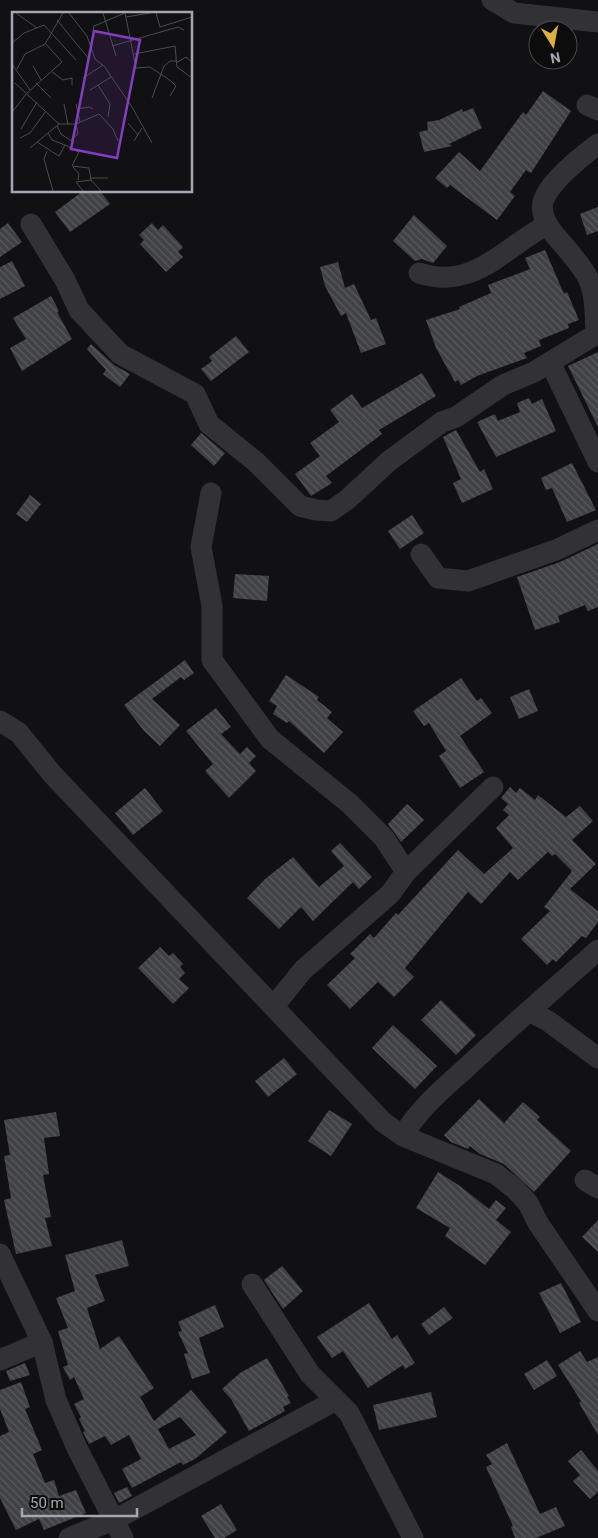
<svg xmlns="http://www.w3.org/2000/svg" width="598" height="1538" viewBox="0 0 598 1538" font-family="Roboto,sans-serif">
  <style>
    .building { fill: url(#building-back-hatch); fill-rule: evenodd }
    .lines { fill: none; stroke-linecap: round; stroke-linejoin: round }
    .minor { stroke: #323236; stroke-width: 21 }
    .inset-road { fill: none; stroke: #4b4c52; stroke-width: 1 }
    .view { fill: #813ebd; fill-opacity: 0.15; stroke: #813ebd; stroke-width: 2.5 }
    .inset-edge { fill: none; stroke: #a3a7b1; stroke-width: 2.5 }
  </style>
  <defs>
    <pattern id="building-back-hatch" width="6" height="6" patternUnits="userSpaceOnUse" patternTransform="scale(1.25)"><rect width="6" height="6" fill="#404145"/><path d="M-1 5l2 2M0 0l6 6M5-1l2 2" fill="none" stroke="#585a5d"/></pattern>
  </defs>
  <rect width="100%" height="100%" fill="#111012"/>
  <g class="building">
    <path d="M543,91L571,111L531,173L526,170L510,192L515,196L497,220L450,185L447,188L435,178L459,152L480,171L523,112L526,115Z"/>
    <path d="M473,108L482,128L449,144L452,146L424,152L419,132L428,130L427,122L439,120L462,109L463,112Z"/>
    <path d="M83,191H100L110,204L70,232L55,212Z"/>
    <path d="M598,207V231L587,235L580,214Z"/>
    <path d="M414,215L447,246L433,263L422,259L415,261L393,241Z"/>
    <path d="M8,223L22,242L0,257V229Z"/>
    <path d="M152,223L158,230L163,225L183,247L178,252L183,257L166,272L140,244L144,240L139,235Z"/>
    <path d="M545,250L564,294L567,292L579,320L568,324L569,328L539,340L541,346L524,353L527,358L477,376L461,385L458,380L455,382L436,348L426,320L460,309L459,307L491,293L488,285L530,269L525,258Z"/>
    <path d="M12,261L25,286L0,299V267Z"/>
    <path d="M338,262L345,288L354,284L371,320L376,318L386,344L361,353L346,313L341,316L325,286L320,267Z"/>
    <path d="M51,296L59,311L57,312L72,339L22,371L10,348L26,339L13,318Z"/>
    <path d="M236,336L249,352L211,381L201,369L212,361L209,357Z"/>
    <path d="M91,344L114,365L130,374L120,387L103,374L106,370L87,349Z"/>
    <path d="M598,352V427L568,366Z"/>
    <path d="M422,373L436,396L379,430L382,434L326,476L332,483L311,496L295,474L320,456L310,443L339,422L330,410L352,394L362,408Z"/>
    <path d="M529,398L532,404L542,399L556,431L496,457L477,422L495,414L498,421L520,412L517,403Z"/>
    <path d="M456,430L480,472L484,469L493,489L462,503L453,483L461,479L443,437Z"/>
    <path d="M201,433L225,453L214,466L191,445Z"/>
    <path d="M572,463L596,510L567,522L552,488L546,490L541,478Z"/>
    <path d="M30,495L41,504L27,522L16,514Z"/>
    <path d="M412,515L424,533L400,549L388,531Z"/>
    <path d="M598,544V607L588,611L585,605L558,616L560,622L535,630L517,577L560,562Z"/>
    <path d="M235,574L269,576L267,601L233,598Z"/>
    <path d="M185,660L194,673L184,680L181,677L152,699L180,725L160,746L144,731L124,705Z"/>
    <path d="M286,675L319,697L317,700L332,712L327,718L343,732L324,753L289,721L287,723L273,714L277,706L269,701Z"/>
    <path d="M461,678L477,701L481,698L492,713L460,736L484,772L460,788L439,756L446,751L429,723L424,726L413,711Z"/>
    <path d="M529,689L538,711L519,719L510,697Z"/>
    <path d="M216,708L231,727L221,734L240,754L247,747L256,756L249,763L256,771L229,798L205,771L213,764L186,731Z"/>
    <path d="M510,787L516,793L520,788L535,800L538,795L566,817L580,806L593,821L572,840L596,864L570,889L598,911V922L586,938L582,936L556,962L553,959L547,965L521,939L550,911L544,907L572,871L555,854L552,856L548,852L518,880L510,872L481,904L468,892L405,968L414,977L394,997L378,982L350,1009L327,985L355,958L350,954L370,934L374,938L396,913L398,915L458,850L484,874L513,848L496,828L509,815L503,810L508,804L501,798Z"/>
    <path d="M145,788L163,811L133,835L115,813Z"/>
    <path d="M407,804L424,820L401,842L388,824Z"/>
    <path d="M340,843L372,877L359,889L353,882L313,921L301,907L279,929L247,898L265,879L293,857L319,887L344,866L331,851Z"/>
    <path d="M160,947L169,956L173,953L183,964L180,967L185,973L179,979L189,988L173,1004L138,968Z"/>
    <path d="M441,1000L476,1035L456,1055L421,1020Z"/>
    <path d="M393,1025L437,1066L415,1089L372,1048Z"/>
    <path d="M284,1058L297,1074L268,1097L255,1081Z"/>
    <path d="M479,1099L504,1123L523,1102L540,1117L537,1120L571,1151L534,1192L504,1164L480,1154L470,1146L468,1149L451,1142L444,1135Z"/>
    <path d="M329,1110L352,1124L331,1156L308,1141Z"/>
    <path d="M56,1112L60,1136L44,1138L49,1174L43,1175L51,1217L45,1218L52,1246L16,1254L4,1200L11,1198L4,1156L10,1155L4,1120Z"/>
    <path d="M438,1172L460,1186L489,1209L496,1200L506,1208L496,1220L511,1232L485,1265L445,1236L450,1228L416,1208Z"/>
    <path d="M598,1220V1252L582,1237Z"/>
    <path d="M122,1240L129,1266L95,1275L105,1301L87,1308L100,1349L119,1336L154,1388L140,1397L154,1421L191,1390L227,1432L195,1459L183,1465L181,1462L132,1488L122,1469L141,1459L129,1435L111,1445L105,1436L89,1444L83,1432L85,1431L79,1419L81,1417L74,1404L84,1399L74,1377L70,1380L63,1367L68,1365L58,1331L68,1328L56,1298L75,1291L65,1255ZM180,1417L196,1435L169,1449L158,1429Z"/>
    <path d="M282,1266L303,1291L283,1309L264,1280Z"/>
    <path d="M561,1283L581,1322L560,1333L539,1293Z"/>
    <path d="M369,1303L392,1339L397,1335L415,1363L405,1369L403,1365L368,1388L343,1351L332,1358L317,1337Z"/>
    <path d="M215,1305L224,1327L199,1338L210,1373L192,1379L184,1354L188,1353L178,1332L182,1331L178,1322Z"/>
    <path d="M444,1307L453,1318L429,1335L421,1324Z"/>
    <path d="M580,1351L587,1362L598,1357V1435L579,1403L581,1401L558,1365Z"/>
    <path d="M267,1358L289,1396L287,1397L291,1403L283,1407L285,1411L249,1431L231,1399L222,1389L240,1373Z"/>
    <path d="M547,1360L557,1376L534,1390L524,1374Z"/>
    <path d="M25,1363L30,1375L10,1381L6,1371Z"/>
    <path d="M21,1382L30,1407L25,1409L42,1450L33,1454L45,1483L54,1480L59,1496L76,1490L86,1513L44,1530L39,1519L16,1530L0,1498V1436L9,1432L0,1409V1390Z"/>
    <path d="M431,1392L437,1417L379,1430L373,1405Z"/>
    <path d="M507,1443L540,1514L556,1507L565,1526L536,1538H515L511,1527L513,1526L486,1467L492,1464L486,1455Z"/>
    <path d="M581,1450L598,1471V1492L590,1499L573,1481L580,1475L568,1461Z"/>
    <path d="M127,1487L132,1496L119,1503L114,1493Z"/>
    <path d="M221,1504L237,1530L224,1538H215L201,1516Z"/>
  </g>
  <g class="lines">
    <g class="minor">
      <path d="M492,0L514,13L598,22"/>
      <path d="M587,105L598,110"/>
      <path d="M31,224L65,280L79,310L120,354L195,394L209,424L256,462L300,506L316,510L331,511L348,499L389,461L442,422L456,417L503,385L534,372L598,333"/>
      <path d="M419,273C474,291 504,247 547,225"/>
      <path d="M596,334C595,316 596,297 589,280C583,266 564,246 554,234C547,225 539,211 544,199C551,181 582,156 598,144"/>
      <path d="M550,362L598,462"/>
      <path d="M211,493L201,547L212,606V660L270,739L350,804L384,838L406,872"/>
      <path d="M421,554L438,578L468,581L556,550L598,530"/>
      <path d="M0,721L19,733L53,775L383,1122L403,1136L496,1174L515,1189L528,1203L538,1223L598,1311"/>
      <path d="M274,1006L303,970L390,894L406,872L493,787"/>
      <path d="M529,1011L548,1021L598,1058"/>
      <path d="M403,1136C419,1108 444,1088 467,1067C510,1027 554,989 598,950"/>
      <path d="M585,1180L598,1188"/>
      <path d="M0,1254L42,1342L56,1400L77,1448L123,1538"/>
      <path d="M252,1284L310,1374L349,1413L413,1538"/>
      <path d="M0,1360L42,1342"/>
      <path d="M69,1538L116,1519L336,1400"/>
    </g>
  </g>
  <g transform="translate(12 12)">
    <rect width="180" height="180" fill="#111012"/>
    <path class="inset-road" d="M4,1L25,16M57,1L75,24L83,47L92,54L120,95L140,131M91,1L104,44M113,1L124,56L138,55L159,69L164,74L158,84M144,1L148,15L180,5M114,5L138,1M45,8L77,47M81,19L82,14L113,1M0,31L12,21L32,13L64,48M100,34L166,15L172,18M122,42L163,34L165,55L180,66M164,51L174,45L180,50M0,52L18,78M21,54L29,68M5,57L13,42L33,32L51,1M40,60L51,68L60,66V73M71,66L91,53M3,71L47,112M24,71L39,86M86,73L98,92L96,105M78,78L99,65M140,86L152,54L158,49H164M52,92L56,113M64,92L68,110M65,97L77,95L81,97M1,99L15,81L50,50L34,32M116,111L126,123M45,114L49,122L61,130M9,117L25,90M8,126L18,121L34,99M59,128L66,122L64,112M122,129L130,116M25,130L47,144L53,133L40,128L36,121L47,112H64L87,102L101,117L106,129M53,133L67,140L60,154L77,156L79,168L89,179M18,136L36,121M35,139L32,147L41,179M61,155L67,162L66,168M79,166H96M71,179L64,170L79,168"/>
    <path class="view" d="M82,19L128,28L105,146L59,137Z"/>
    <rect width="180" height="180" class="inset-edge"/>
  </g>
  <g transform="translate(553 45) rotate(169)"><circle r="24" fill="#0c0c0d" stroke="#484a4f"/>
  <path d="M0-4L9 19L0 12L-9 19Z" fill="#ddb13d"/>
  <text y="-8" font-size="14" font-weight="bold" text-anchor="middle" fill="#a3a7b1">N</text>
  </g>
  <path d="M22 1508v8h115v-8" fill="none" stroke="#a3a7b1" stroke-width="2.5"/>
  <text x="30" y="1508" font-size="15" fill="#a3a7b1" stroke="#0c0c0d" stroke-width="4" paint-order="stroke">50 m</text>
</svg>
